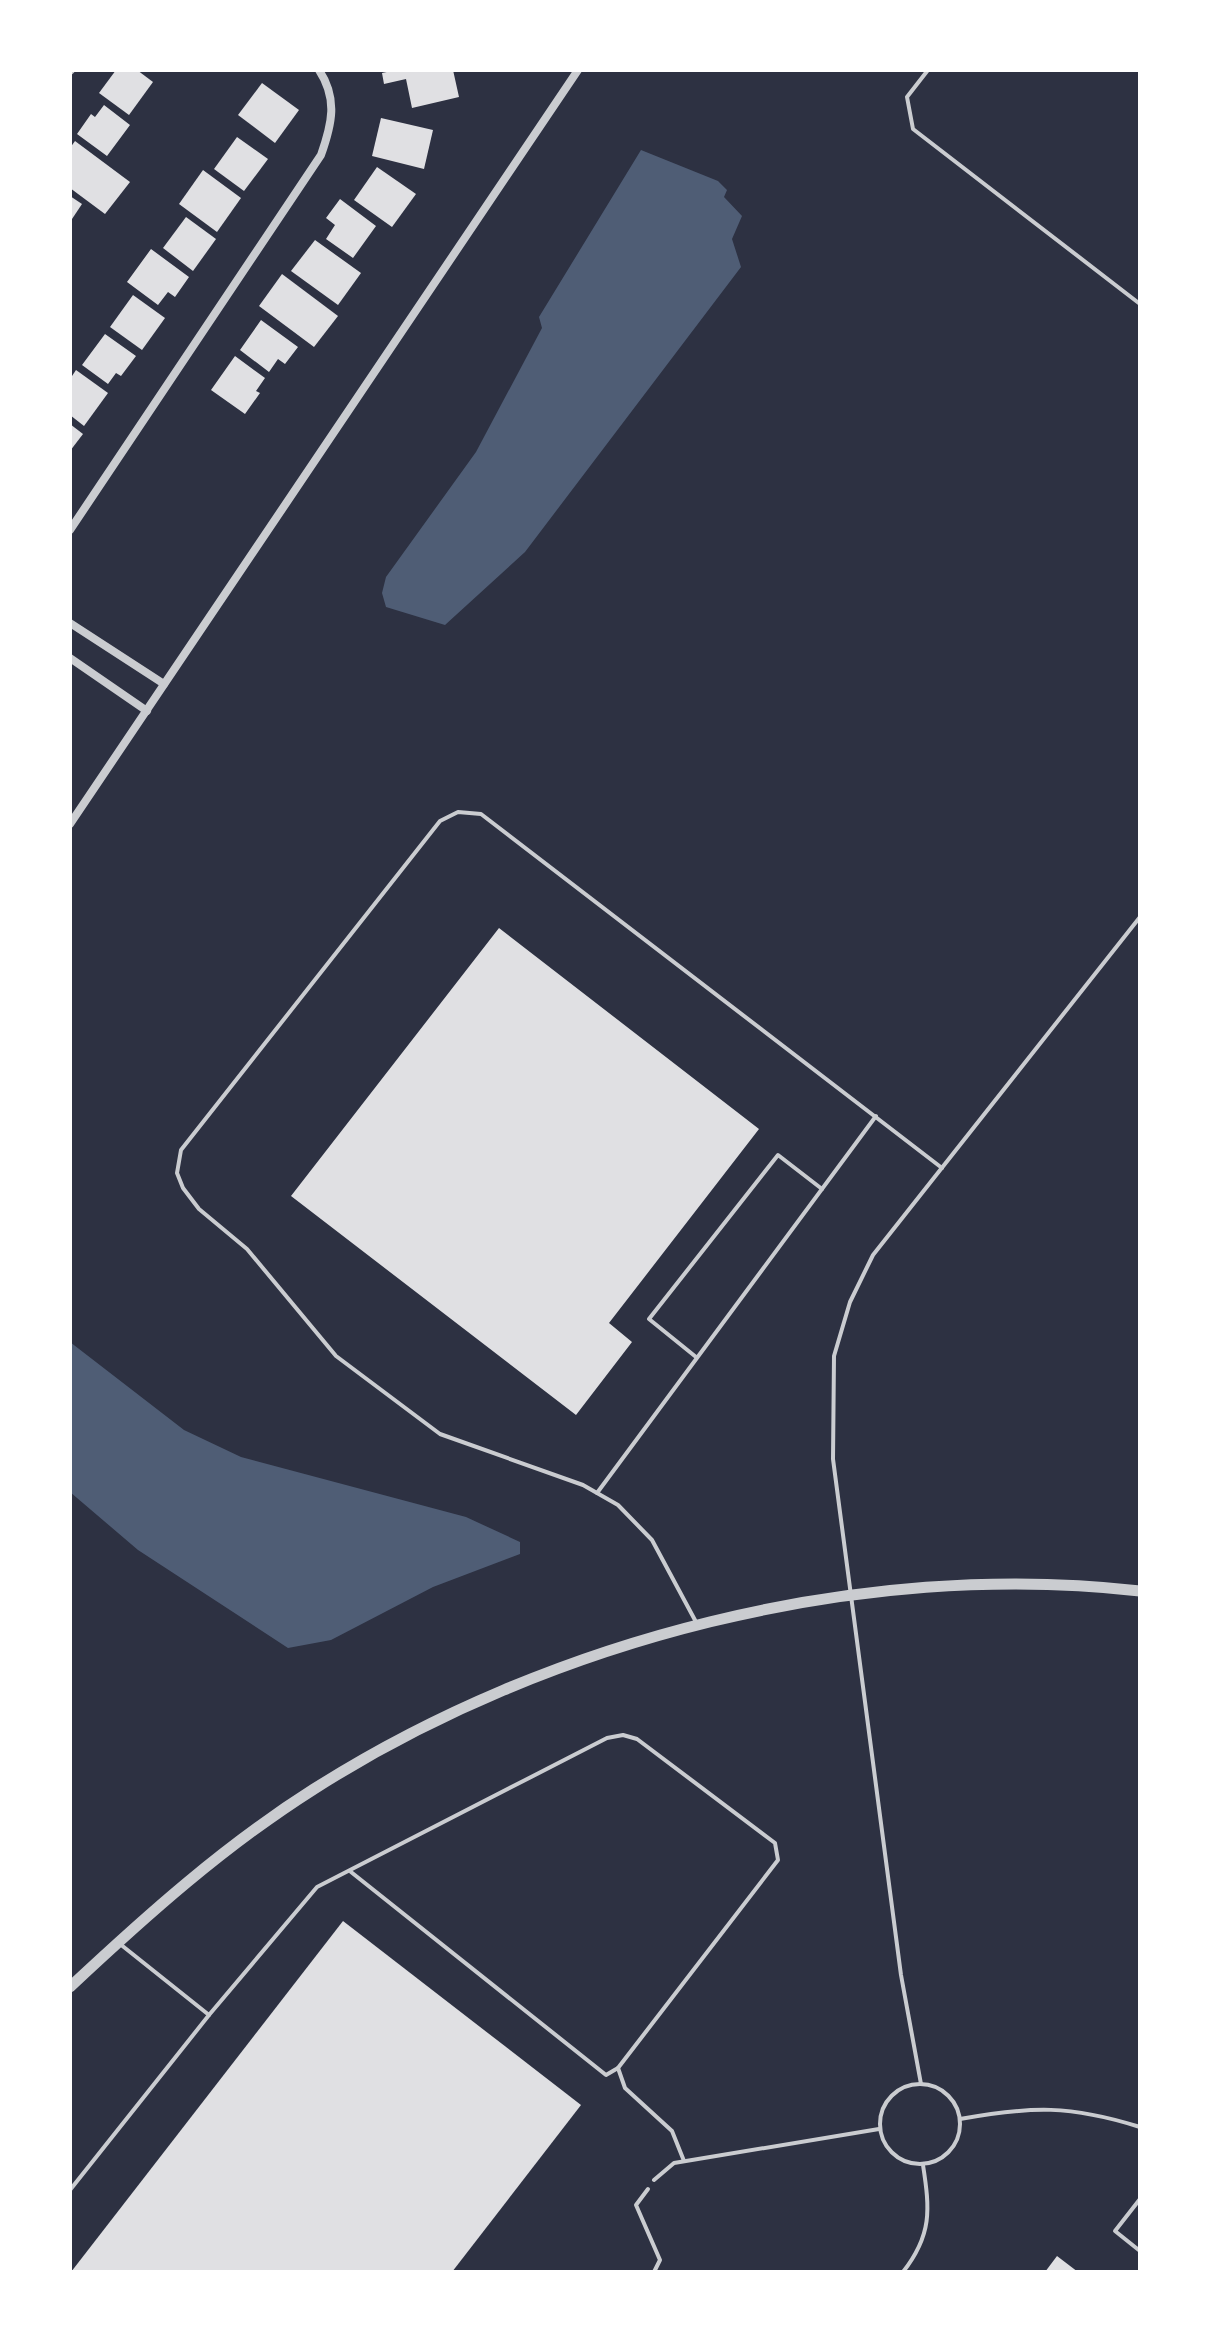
<svg xmlns="http://www.w3.org/2000/svg" width="1210" height="2342" viewBox="0 0 1210 2342" font-family="'PT Sans',sans-serif">
  <style>
    .water { fill: #4f5d75 }
    .building { fill: #e0e0e3 }
    .lines { fill: none; stroke-linecap: round; stroke-linejoin: round }
    .service { stroke: #caccd0; stroke-width: 4 }
    .minor { stroke: #caccd0; stroke-width: 8 }
    .tertiary { stroke: #caccd0; stroke-width: 11 }
  </style>
  <rect width="100%" height="100%" fill="#2d3142"/>
  <g class="water">
    <path d="M641,150L718,181L727,190L724,197L742,216L732,239L741,267L525,552L445,625L386,607L382,593L386,577L476,452L542,328L539,317Z"/>
    <path d="M70,1342L184,1430L241,1457L466,1517L520,1542V1554L433,1587L331,1640L288,1648L138,1550L70,1492Z"/>
  </g>
  <g class="building">
    <path d="M116,70H137L153,82L129,115L99,93Z"/>
    <path d="M396,70H453L459,97L412,108L406,79L384,84L382,73Z"/>
    <path d="M262,83L299,110L275,143L238,115Z"/>
    <path d="M104,105L130,125L107,156L77,134L91,114L95,117Z"/>
    <path d="M381,118L433,130L424,169L372,156Z"/>
    <path d="M237,137L268,159L244,191L214,169Z"/>
    <path d="M75,141L130,182L105,214L70,188V148Z"/>
    <path d="M377,167L416,194L392,227L354,200Z"/>
    <path d="M203,170L241,198L217,232L179,204Z"/>
    <path d="M70,196L82,204L70,222Z"/>
    <path d="M340,199L376,226L353,258L326,239L335,225L326,218Z"/>
    <path d="M186,217L216,239L193,271L163,248Z"/>
    <path d="M315,240L361,273L338,305L291,271Z"/>
    <path d="M151,249L189,277L175,297L168,292L158,305L127,282Z"/>
    <path d="M282,274L338,316L314,347L259,306Z"/>
    <path d="M133,295L165,318L142,350L110,327Z"/>
    <path d="M261,320L298,347L285,364L278,359L269,372L240,350Z"/>
    <path d="M105,334L136,356L121,376L116,373L108,384L82,365Z"/>
    <path d="M235,356L265,378L256,391L260,393L245,414L211,390Z"/>
    <path d="M76,370L108,393L84,426L70,415V379Z"/>
    <path d="M70,424L83,434L70,451Z"/>
    <path d="M499,928L759,1129L609,1323L632,1342L576,1415L291,1196Z"/>
    <path d="M343,1921L581,2105L452,2272H71Z"/>
    <path d="M1057,2256L1078,2272H1045Z"/>
  </g>
  <g class="lines">
    <g class="service">
      <path d="M928,70L907,97L913,129L1140,304"/>
      <path d="M696,1357L649,1319L778,1155L822,1189"/>
      <path d="M597,1493L876,1116"/>
      <path d="M696,1622L652,1540L618,1505L583,1485L440,1434L336,1356L247,1249L199,1209L183,1188L177,1173L181,1150L440,821L458,812L481,814L942,1168"/>
      <path d="M120,1944L209,2015"/>
      <path d="M618,2068L625,2088L672,2131L684,2161"/>
      <circle cx="920" cy="2124" r="40"/>
      <path d="M921,2084L901,1975L833,1459L834,1356L850,1302L873,1255L1140,917"/>
      <path d="M960,2119C1032,2106 1070,2105 1140,2127"/>
      <path d="M654,2180L674,2163L879,2129"/>
      <path d="M648,2189L636,2205L660,2260L654,2272"/>
      <path d="M70,2190L209,2015L317,1887L607,1738L623,1735L637,1739L775,1843L778,1860L618,2068L606,2075L351,1872"/>
      <path d="M1140,2199L1115,2231L1140,2251"/>
      <path d="M903,2272C932,2235 930,2210 923,2165"/>
    </g>
    <g class="minor">
      <path d="M70,71L71,70"/>
      <path d="M70,530L321,155C332,124 338,99 319,70"/>
      <path d="M70,623L164,684"/>
      <path d="M70,658L147,711"/>
      <path d="M70,824L578,70"/>
    </g>
    <path class="tertiary" d="M70,1987C147,1915 224,1846 314,1789C550,1639 860,1559 1140,1591"/>
  </g>
  <rect width="1210" height="2342" fill="none" stroke="#ffffff" stroke-width="144"/>
</svg>
